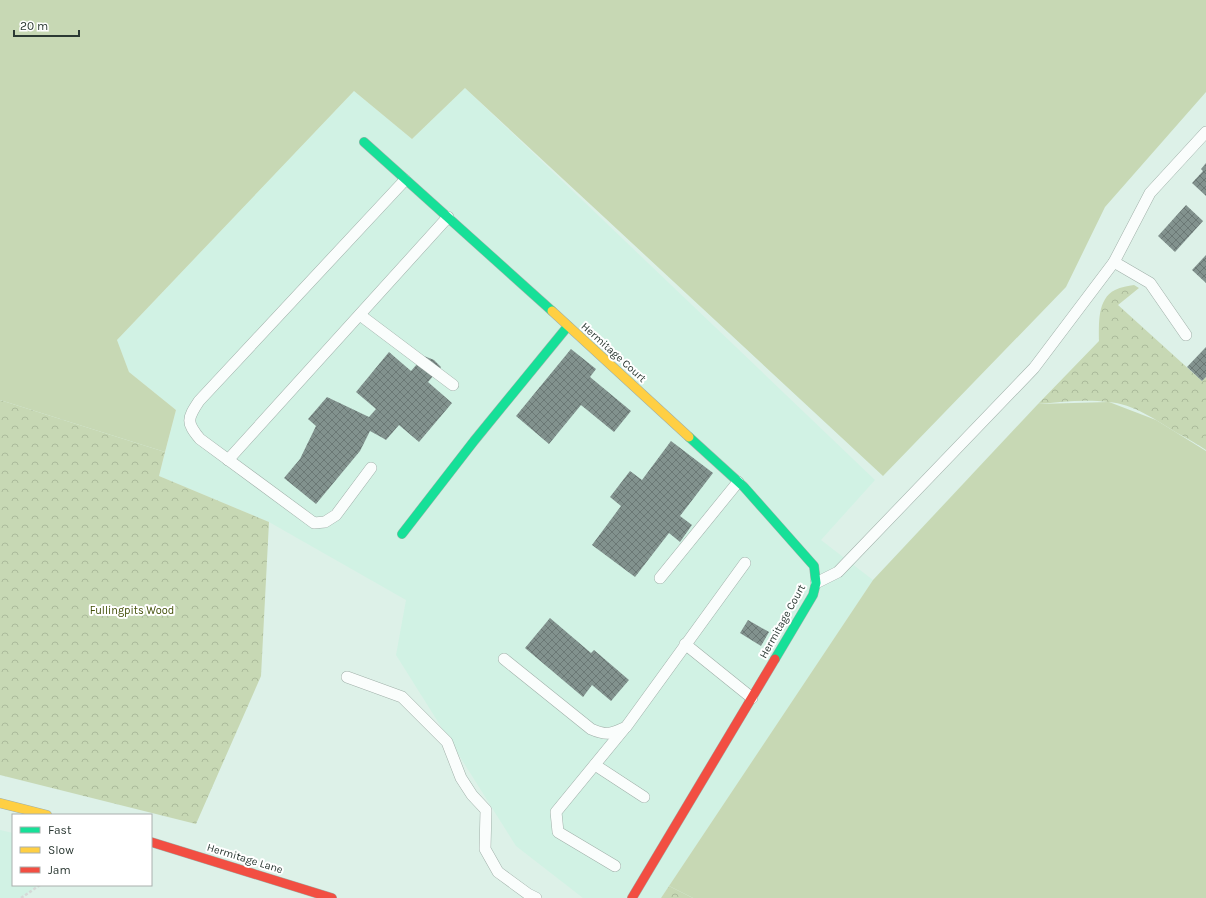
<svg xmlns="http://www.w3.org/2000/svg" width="1206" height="898" viewBox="0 0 1206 898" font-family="Karla,sans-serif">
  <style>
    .built { fill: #d1f2e4 }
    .green { fill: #c7d8b4 }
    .forest { fill: url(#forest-crowns) }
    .building { fill: url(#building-cross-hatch) }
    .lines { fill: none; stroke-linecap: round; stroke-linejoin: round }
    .lane-casing { stroke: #a0b0a9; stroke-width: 12 }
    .fast-casing { stroke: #a0b0a9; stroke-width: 10 }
    .slow-casing { stroke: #a0b0a9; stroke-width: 10 }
    .jam-casing { stroke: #a0b0a9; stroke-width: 10 }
    .path { stroke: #d4d9d7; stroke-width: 2.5; stroke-dasharray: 3 2; stroke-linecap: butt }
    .lane { stroke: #fafdfc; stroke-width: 11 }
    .fast { stroke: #16e098; stroke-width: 9 }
    .slow { stroke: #ffcf43; stroke-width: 9 }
    .jam { stroke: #f24e42; stroke-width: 9 }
    .labels { text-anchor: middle; stroke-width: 4; stroke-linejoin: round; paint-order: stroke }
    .street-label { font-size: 11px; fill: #2b3933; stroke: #fff }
    .park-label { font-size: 11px; fill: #435009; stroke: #fff }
  </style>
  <defs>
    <pattern id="forest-crowns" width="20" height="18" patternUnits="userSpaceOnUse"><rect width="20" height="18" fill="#c7d8b4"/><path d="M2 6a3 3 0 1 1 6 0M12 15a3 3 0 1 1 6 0" fill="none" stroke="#abba9b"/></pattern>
    <pattern id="building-cross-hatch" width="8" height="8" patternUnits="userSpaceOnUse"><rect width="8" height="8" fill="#82928e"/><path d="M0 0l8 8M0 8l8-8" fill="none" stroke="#6b7875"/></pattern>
  </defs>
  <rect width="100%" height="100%" fill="#ddf1e8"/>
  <g class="built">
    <path d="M465,88L875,480L821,540L873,580L661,898H583L516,846L396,655L406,600L269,522L159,476L176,410L129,372L117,340L354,91L412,139Z"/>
    <path d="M0,830L13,833V885H39L20,898H0Z"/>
  </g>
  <g class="green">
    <path d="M0,0H1206V92L1105,207L1066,287L883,476L465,88L412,139L354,91L117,340L129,372L176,410L165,452L0,400Z"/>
    <path d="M1109,402L1156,420L1206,451V898H693L669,886L873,580L1038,404Z"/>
  </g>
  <g class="forest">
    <path d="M1134,285L1139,288L1118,305L1202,381L1206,377V450C1197,444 1187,438 1177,433C1156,420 1134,404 1108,402C1085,399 1061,402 1038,404L1099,341C1099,324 1097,299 1115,290C1121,287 1128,286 1134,285Z"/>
    <path d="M0,400L165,452L159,476L269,522L261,676L196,824L0,775Z"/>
    <path d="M669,886L693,898H661Z"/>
  </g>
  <g class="building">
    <path d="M1206,163V196L1192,183L1203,171L1201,169Z"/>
    <path d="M1186,205L1203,221L1175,252L1158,236Z"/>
    <path d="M1206,255V283L1192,270Z"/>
    <path d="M1206,347V377L1202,381L1187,367Z"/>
    <path d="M571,349L596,369L590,377L631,411L614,432L581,405L549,444L516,416Z"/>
    <path d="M389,352L411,371L424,356L434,360L441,367L428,382L452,403L419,442L399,425L386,440L381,437L370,431L360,451L316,504L284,478L300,459L316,426L308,419L327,397L369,417L376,409L356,392Z"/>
    <path d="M671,441L713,473L680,516L692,525L680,542L669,533L635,577L592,545L621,506L610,497L630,471L642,480Z"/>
    <path d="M550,618L591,653L594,650L629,680L611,701L592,685L583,697L525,648Z"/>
    <path d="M748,620L769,632L761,646L740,633Z"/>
  </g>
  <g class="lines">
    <g class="lane-casing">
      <g id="lane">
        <path d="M1114,262L1150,283L1186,335"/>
        <path d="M360,315L453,385"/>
        <path d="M228,460L448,217"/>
        <path d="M371,468L336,515L325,522L314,523L200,439C186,422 187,419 199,401L405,180"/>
        <path d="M660,578L738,482"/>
        <path d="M816,583L838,572L1034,368L1114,262L1150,193L1206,132"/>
        <path d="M685,644L752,698"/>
        <path d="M504,659L591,729C607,736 611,734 626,727L745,563"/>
        <path d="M347,677L402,697L447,742L461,778L472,795L486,810L485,849L498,872L528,894L536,898"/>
        <path d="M595,765L644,797"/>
        <path d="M615,866L558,832L556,812L624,729"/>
      </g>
    </g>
    <g class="fast-casing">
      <g id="fast">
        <path d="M364,142L552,311"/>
        <path d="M689,437L744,487L814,566L816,583L813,595L775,659"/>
        <path d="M402,534L474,441L568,326"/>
      </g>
    </g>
    <g class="slow-casing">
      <g id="slow">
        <path d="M552,311L689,437"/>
        <path d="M0,803L47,815"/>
      </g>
    </g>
    <g class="jam-casing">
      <g id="jam">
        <path d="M151,842L332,898"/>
        <path d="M632,898L775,659"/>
      </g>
    </g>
    <path class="path" d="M21,898L40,885"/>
    <use href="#lane" class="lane"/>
    <use href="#fast" class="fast"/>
    <use href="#slow" class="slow"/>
    <use href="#jam" class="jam"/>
  </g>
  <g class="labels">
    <g class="street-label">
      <text transform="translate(614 352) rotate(42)" y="4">Hermitage Court</text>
      <text transform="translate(782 621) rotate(-61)" y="4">Hermitage Court</text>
      <text transform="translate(245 858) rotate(17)" y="4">Hermitage Lane</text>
    </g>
    <g class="park-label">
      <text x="132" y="614">Fullingpits Wood</text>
    </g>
  </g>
  <rect x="12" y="814" width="140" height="72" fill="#ffffff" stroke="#aab0ad"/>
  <rect x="20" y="827" width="20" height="6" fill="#16e098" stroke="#aab0ad"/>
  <text x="48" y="834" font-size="12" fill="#2b3933">Fast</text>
  <rect x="20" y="847" width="20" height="6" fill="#ffcf43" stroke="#aab0ad"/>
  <text x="48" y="854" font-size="12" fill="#2b3933">Slow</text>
  <rect x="20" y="867" width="20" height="6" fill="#f24e42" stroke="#aab0ad"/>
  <text x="48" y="874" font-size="12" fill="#2b3933">Jam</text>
  <path d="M14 30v6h65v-6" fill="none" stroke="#2b3933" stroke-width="2"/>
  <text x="20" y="30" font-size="12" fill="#2b3933" stroke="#ffffff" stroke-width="3" paint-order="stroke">20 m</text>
</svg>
